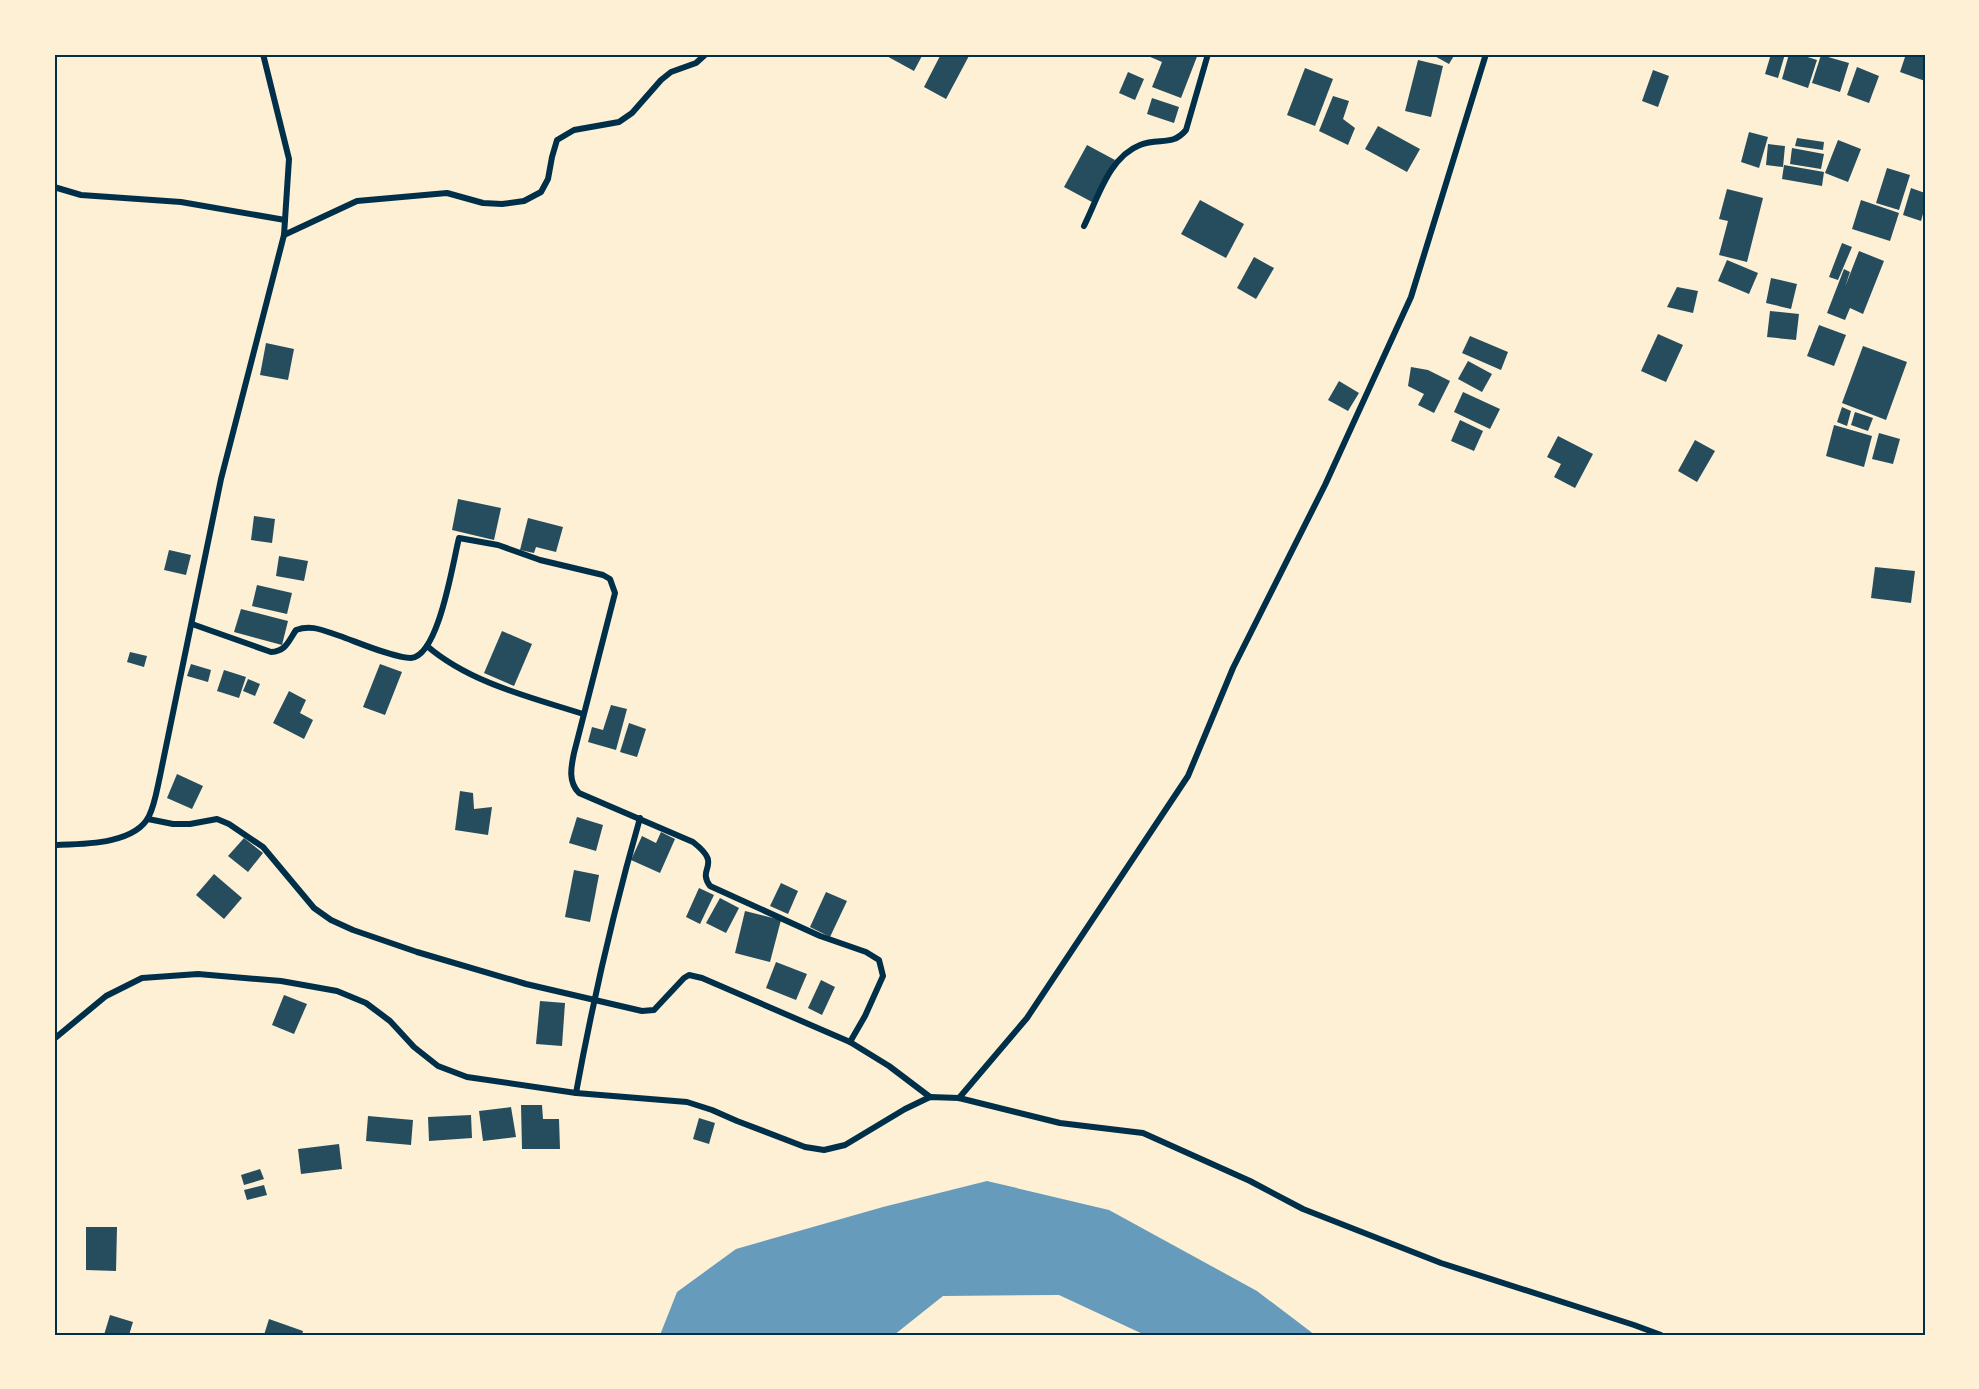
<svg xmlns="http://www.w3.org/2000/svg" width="1979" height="1389" viewBox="0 0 1979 1389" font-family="Poppins,sans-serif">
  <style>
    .water { fill: #669bbc }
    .building { fill: #264d5e }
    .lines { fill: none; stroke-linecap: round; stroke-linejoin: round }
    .minor { stroke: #003049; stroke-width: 6 }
    .neatline { fill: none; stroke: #003049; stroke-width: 2 }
  </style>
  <rect width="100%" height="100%" fill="#fdf0d5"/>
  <path class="water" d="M987,1181L1109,1210L1257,1291L1315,1335H1145L1059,1295L943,1296L894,1335H660L677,1292L736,1249L883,1207Z"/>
  <g class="building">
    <path d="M883,54H923L914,71Z"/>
    <path d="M941,54H970L946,99L924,87Z"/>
    <path d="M1149,54H1198L1181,98L1152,87L1162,62L1148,56Z"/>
    <path d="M1431,54H1455L1449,64Z"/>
    <path d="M1771,54H1785L1778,78L1765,74Z"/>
    <path d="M1789,54H1798L1817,60L1808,88L1782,79Z"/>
    <path d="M1906,54H1925V81L1900,72Z"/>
    <path d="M1821,55L1849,63L1840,92L1812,83Z"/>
    <path d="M1418,60L1443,66L1431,117L1405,111Z"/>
    <path d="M1857,67L1879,76L1869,103L1847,95Z"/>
    <path d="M1305,68L1333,79L1315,126L1287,115Z"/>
    <path d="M1653,70L1669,76L1658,107L1642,101Z"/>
    <path d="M1128,72L1144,79L1135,100L1119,93Z"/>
    <path d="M1333,96L1349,101L1343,119L1355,128L1348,145L1319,131Z"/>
    <path d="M1152,98L1179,107L1174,123L1147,114Z"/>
    <path d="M1378,126L1420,149L1407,172L1365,149Z"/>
    <path d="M1749,132L1768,137L1759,168L1741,162Z"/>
    <path d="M1797,138L1824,142L1823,150L1795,146Z"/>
    <path d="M1838,140L1861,149L1848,182L1825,173Z"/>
    <path d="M1768,144L1785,146L1783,167L1766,165Z"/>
    <path d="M1087,145L1115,160L1092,202L1064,187Z"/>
    <path d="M1792,148L1824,154L1821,169L1790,164Z"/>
    <path d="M1784,165L1824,172L1822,186L1782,179Z"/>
    <path d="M1887,168L1910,175L1899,210L1876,203Z"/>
    <path d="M1911,188L1925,193V207L1921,221L1903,215Z"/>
    <path d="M1727,189L1763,198L1747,262L1719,255L1728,221L1719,219Z"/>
    <path d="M1200,200L1244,224L1226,258L1181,234Z"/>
    <path d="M1861,200L1899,213L1890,241L1852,229Z"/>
    <path d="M1842,243L1852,247L1838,280L1829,277Z"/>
    <path d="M1859,251L1884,261L1863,314L1850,308L1845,320L1827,313L1844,269L1850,272L1845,287Z"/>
    <path d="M1254,257L1274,268L1256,299L1237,288Z"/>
    <path d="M1727,260L1758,273L1749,294L1718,281Z"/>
    <path d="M1771,278L1797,284L1791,309L1766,303Z"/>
    <path d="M1677,287L1698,291L1693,313L1667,307Z"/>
    <path d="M1770,311L1799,314L1796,340L1767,337Z"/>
    <path d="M1819,325L1846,335L1834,366L1807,356Z"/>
    <path d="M1658,334L1683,345L1666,382L1641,371Z"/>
    <path d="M1470,336L1508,352L1501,370L1462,353Z"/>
    <path d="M266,343L294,349L288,380L260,375Z"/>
    <path d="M1863,346L1907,362L1886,420L1842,403Z"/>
    <path d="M1468,361L1492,374L1482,392L1458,379Z"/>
    <path d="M1411,367L1428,370L1450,381L1434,413L1418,405L1424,394L1408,386Z"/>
    <path d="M1339,381L1359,393L1348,411L1328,400Z"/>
    <path d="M1463,392L1500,409L1490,429L1454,412Z"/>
    <path d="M1842,407L1851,411L1847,426L1837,422Z"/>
    <path d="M1855,412L1873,418L1868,431L1851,425Z"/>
    <path d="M1460,420L1483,431L1474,451L1451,441Z"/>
    <path d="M1834,425L1872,436L1864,467L1826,456Z"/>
    <path d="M1879,433L1900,439L1893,464L1872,459Z"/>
    <path d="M1558,436L1593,454L1575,488L1554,477L1561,464L1547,457Z"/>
    <path d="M1695,440L1715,451L1697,482L1678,471Z"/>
    <path d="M458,499L501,508L494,540L452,530Z"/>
    <path d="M254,516L275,519L272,543L251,540Z"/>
    <path d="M528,518L563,527L556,552L536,547L534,553L520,550Z"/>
    <path d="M169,550L191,555L186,575L164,570Z"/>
    <path d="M279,556L308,561L304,581L276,576Z"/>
    <path d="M1875,567L1915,571L1911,603L1871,598Z"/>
    <path d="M257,585L292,593L287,614L252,606Z"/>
    <path d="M241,609L288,621L282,645L234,632Z"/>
    <path d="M502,631L532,644L514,686L484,673Z"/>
    <path d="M130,652L147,656L144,667L127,662Z"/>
    <path d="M191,664L211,670L208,682L187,676Z"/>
    <path d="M380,664L402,672L385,715L363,707Z"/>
    <path d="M224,670L246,677L239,698L217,691Z"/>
    <path d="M248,679L260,684L255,696L243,691Z"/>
    <path d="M289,691L306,700L300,713L313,720L304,739L273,723Z"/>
    <path d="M611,705L627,709L616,750L588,742L592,727L603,730Z"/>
    <path d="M629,723L646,729L637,757L620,752Z"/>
    <path d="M177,774L203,786L192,809L167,798Z"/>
    <path d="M460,791L473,793L474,809L492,807L488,835L455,830Z"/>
    <path d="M577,817L603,825L596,851L569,843Z"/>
    <path d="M661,832L675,839L660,873L631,860L642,836L656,843Z"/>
    <path d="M244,838L263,853L248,872L228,856Z"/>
    <path d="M574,870L599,875L590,922L565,917Z"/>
    <path d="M214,874L242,898L224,919L196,895Z"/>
    <path d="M781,883L798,891L788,914L770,906Z"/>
    <path d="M699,888L714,895L700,924L686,917Z"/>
    <path d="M826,892L847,901L830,937L810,927Z"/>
    <path d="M720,898L739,908L726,933L706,923Z"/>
    <path d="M745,911L781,920L770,962L735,953Z"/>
    <path d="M776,962L807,974L796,1000L766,988Z"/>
    <path d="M821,980L835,987L822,1015L808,1008Z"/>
    <path d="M284,995L307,1004L294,1034L272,1025Z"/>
    <path d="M540,1001L565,1003L562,1046L536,1044Z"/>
    <path d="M521,1105H542L543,1119H559L560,1149H522Z"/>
    <path d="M511,1107L516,1137L483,1141L479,1111Z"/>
    <path d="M471,1115L472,1138L429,1141L428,1117Z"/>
    <path d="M368,1116L413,1120L411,1145L366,1141Z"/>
    <path d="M699,1118L715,1123L709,1144L693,1139Z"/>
    <path d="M339,1144L342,1169L301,1174L298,1149Z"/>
    <path d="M260,1169L264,1179L244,1185L241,1175Z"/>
    <path d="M264,1185L267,1195L247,1200L244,1190Z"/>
    <path d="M86,1227H117L116,1271L86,1270Z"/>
    <path d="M110,1315L133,1322L129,1335H104Z"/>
    <path d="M269,1319L303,1331L302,1335H264Z"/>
  </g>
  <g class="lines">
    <g class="minor">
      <path d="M54,187L81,195L181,202L285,220"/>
      <path d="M1084,226C1098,198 1109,157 1140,145C1159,137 1172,147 1186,130L1208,54"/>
      <path d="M284,235L357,201L447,193L483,203L502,204L524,201L541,192L548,179L552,157L557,140L574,130L619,122L632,113L661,80L671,72L696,63L706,54"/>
      <path d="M192,624L271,652C286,651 288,642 296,630C312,624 324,631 340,636C357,642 394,658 411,658C439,656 453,561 459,538L498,545L540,560L603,575L610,579L615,593L574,753C571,767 568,782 579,793L693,842C724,866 696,867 710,886L820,936L866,952L879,960L883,976L865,1016L850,1042"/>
      <path d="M427,646C470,683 530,697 583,714"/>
      <path d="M148,819L173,824H190L217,819L229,824L263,847L314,908L331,920L353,930L417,952L526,984L642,1011L654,1010L684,978L689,975L702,978L850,1042L889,1066L930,1097"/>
      <path d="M54,845C81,844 135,845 149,816C155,804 157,789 160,776L221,479L284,235L289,159L263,54"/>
      <path d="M54,1039L106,996L142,978L198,974L281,981L337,991L366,1003L390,1021L414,1047L438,1066L467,1077L576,1093L687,1102L712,1110L737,1121L805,1147L824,1150L845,1145L905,1109L930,1097L959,1098L1060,1123L1143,1133L1250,1181L1303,1209L1441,1263L1634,1325L1661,1335"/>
      <path d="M576,1093C593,1000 614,909 640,818"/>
      <path d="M959,1098L1027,1018L1188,776L1233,668L1325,485L1411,297L1486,54"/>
    </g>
  </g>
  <rect width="1979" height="1389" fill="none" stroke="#fdf0d5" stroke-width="111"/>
  <rect x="56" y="56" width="1868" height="1278" class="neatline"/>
</svg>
